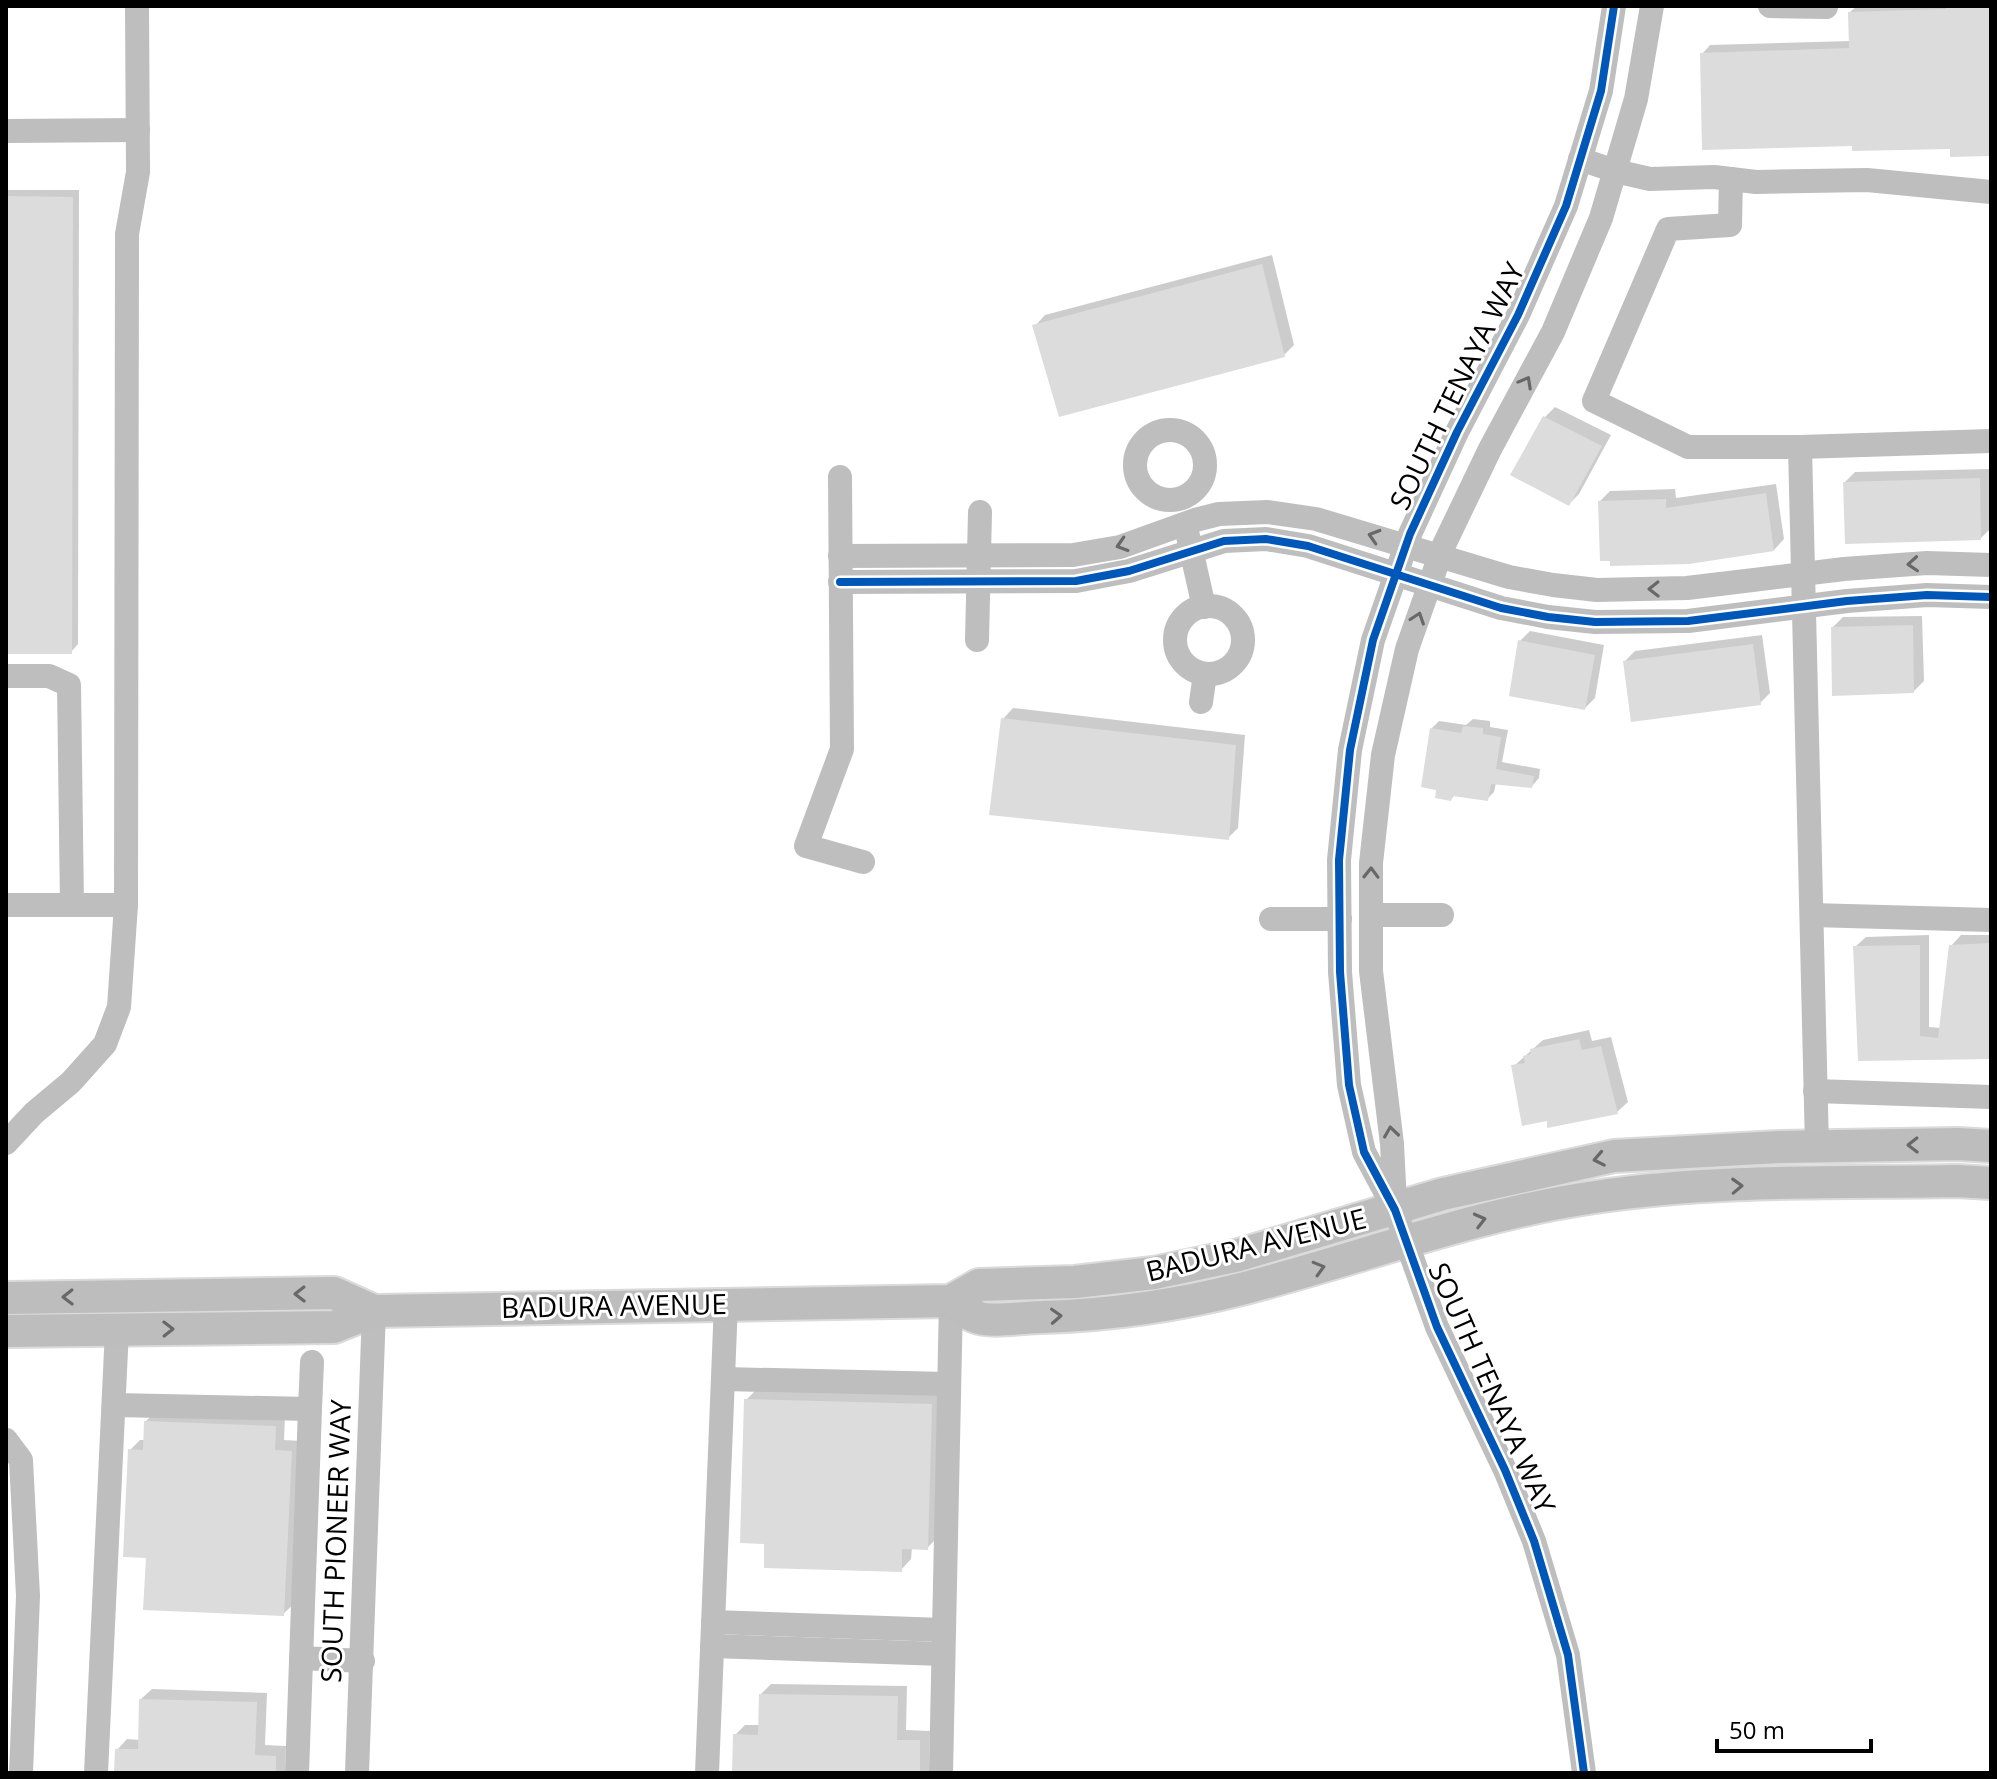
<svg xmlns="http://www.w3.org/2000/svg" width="1997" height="1779" viewBox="0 0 1997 1779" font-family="'Open Sans',sans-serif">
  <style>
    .shadow { fill: #0003 }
    .building { fill: #dcdcdc }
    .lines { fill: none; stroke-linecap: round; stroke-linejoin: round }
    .major-casing { stroke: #dbdbdb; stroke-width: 36 }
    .minor { stroke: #bebebe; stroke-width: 24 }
    .major { stroke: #bdbdbd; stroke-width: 32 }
    .cycleway-casing { stroke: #fff; stroke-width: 13 }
    .cycleway { stroke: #0057b8; stroke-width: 8 }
    .oneway { stroke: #686868 }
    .labels { text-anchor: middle; stroke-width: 6; stroke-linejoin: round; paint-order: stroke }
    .street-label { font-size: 28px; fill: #000; stroke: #fff }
  </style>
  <rect width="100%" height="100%" fill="#fff"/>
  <g class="shadow">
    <path d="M1857,6H1991V154L1952,147L1854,144L1702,54L1710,45L1851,41L1850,12Z"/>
    <path d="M6,190H79L78,644L71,652H6Z"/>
    <path d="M1272,255L1294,345L1284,355L1035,326L1045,315Z"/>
    <path d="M1555,407L1611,435L1579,494L1569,504L1545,417Z"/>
    <path d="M1989,469L1991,528L1981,538L1845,482L1855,472Z"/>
    <path d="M1776,484L1784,539L1774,550L1600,501L1610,491L1675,489L1676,498Z"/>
    <path d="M1922,616L1924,681L1914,691L1833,627L1843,617Z"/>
    <path d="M1530,631L1604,645L1595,698L1585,708L1520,641Z"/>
    <path d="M1762,635L1770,693L1760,703L1625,661L1635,651Z"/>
    <path d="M1013,708L1245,735L1238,828L1228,838L1003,719Z"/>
    <path d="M1473,719L1490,721V727L1508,730L1502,762L1540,769L1539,778L1532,786L1496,783L1494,792L1487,799L1456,794L1451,799L1432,728L1439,721L1466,725Z"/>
    <path d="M1929,935V1027L1941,1028L1951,946L1961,935H1991V1057L1860,1059L1855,947L1866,937Z"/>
    <path d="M1589,1030L1592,1041L1611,1037L1628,1102L1617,1112L1548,1119L1514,1066L1543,1040Z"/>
    <path d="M757,1389L942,1394L937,1538L927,1548H912L911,1559L901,1570L766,1542L746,1400Z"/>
    <path d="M156,1411L285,1417L284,1440L301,1441L294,1604L283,1614L148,1556L130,1450L140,1440H145L146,1421Z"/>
    <path d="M771,1684L907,1686L906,1730L930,1731L929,1773H734L735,1735L745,1725H760L761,1694Z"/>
    <path d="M152,1689L267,1693L265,1745L286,1746L285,1773H116L117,1750L127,1739L140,1740L141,1699Z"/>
  </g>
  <g class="building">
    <path d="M1946,6H1991V156L1950,157V149L1852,151V146L1702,150L1700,53L1849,48L1848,12L1946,9Z"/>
    <path d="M6,196L73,197L72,654H6Z"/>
    <path d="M1262,264L1285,357L1059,417L1032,325Z"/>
    <path d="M1543,416L1602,446L1569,506L1510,475Z"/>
    <path d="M1980,478L1981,540L1845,544L1843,482Z"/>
    <path d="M1766,493L1774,551L1689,564L1610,566V561H1600L1598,501L1666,499V508Z"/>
    <path d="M1913,625L1914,693L1832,696L1831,627Z"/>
    <path d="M1518,640L1595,655L1585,710L1509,696Z"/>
    <path d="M1753,644L1761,705L1631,722L1623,661Z"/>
    <path d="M1001,718L1236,745L1229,840L989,815Z"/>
    <path d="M1463,726L1483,728V734L1501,737L1496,769L1534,776L1532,788L1491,784L1488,801L1453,796L1451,801L1435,798L1436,790L1421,787L1430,728L1461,733Z"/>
    <path d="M1991,943V1059L1858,1061L1853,946L1920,945V1036L1938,1038L1949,945Z"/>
    <path d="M1579,1039L1582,1050L1601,1046L1618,1114L1547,1128V1121L1522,1126L1511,1065L1525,1063L1523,1056L1531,1054L1530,1049Z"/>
    <path d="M744,1399L932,1404L928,1550L902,1549V1572L764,1568V1544L740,1543Z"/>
    <path d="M144,1421L276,1426L275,1450L292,1451L284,1616L143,1610L146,1558L123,1557L128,1449L143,1450Z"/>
    <path d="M759,1694L898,1696L897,1740H920V1773H732L733,1734L758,1735Z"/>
    <path d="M139,1699L257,1702L255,1755L276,1756V1773H114L115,1749H138Z"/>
  </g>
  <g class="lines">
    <g class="major-casing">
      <g id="major">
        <path d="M6,1298L334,1293L374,1311"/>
        <path d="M951,1301C959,1306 967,1314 976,1317C990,1323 1026,1317 1042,1317C1110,1315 1179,1305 1245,1288C1362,1258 1475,1214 1595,1197C1715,1179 1837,1183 1957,1181L1991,1183"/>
        <path d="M6,1331L334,1327L374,1311L951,1301L979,1285L1075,1282L1154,1273L1239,1255L1443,1194L1614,1156L1779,1147L1958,1144L1991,1146"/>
      </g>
    </g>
    <g class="minor">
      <path d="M1770,6L1826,7"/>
      <path d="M6,131L138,130"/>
      <path d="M1580,159L1615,171L1650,179L1714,177L1756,182L1867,180L1991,192"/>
      <path d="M1731,179L1730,225L1668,229L1594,401L1688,447H1800L1817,1147"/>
      <circle cx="1170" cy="465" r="35"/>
      <path d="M1800,447L1991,441"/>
      <path d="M840,477L842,749L806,846L863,862"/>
      <path d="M1188,536L1204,607"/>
      <path d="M840,556L1073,555L1120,547L1195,520L1219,514L1268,512L1316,519L1509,577L1553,585L1597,590L1687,588L1844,569L1927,563L1991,565"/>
      <path d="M840,582L1076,581L1129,571L1224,541L1266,539L1308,546L1501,608L1548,617L1595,622L1688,621L1847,601L1927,595L1991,597"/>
      <circle cx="1209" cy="640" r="34"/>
      <path d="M977,640L980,512"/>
      <path d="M6,676H49L69,685L72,905"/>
      <path d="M1201,702L1205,674"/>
      <path d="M6,905H126"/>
      <path d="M1371,915H1442"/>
      <path d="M1812,915L1991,920"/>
      <path d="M1271,919H1340"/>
      <path d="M1815,1091L1991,1097"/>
      <path d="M6,1143L34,1113L71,1082L105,1044L119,1007L126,905L127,234L138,172L137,6"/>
      <path d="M1395,1203L1392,1144L1371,971V863L1383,755L1407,649L1443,547L1490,449L1553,332L1601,218L1636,99L1652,6"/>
      <path d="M724,1379L949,1384"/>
      <path d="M115,1405L310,1409L297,1773"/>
      <path d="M310,1409L312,1362"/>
      <path d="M6,1440L21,1460L28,1596L21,1773"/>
      <path d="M713,1622L944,1630"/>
      <path d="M712,1646L943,1654"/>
      <path d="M301,1658L363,1661"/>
      <path d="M96,1773L117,1329"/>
      <path d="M357,1773L374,1311"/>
      <path d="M707,1773L726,1303"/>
      <path d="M941,1773L951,1301"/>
      <path d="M1584,1773L1568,1655L1534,1541L1505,1470L1437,1327L1395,1210L1364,1152L1349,1085L1340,972L1339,860L1350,750L1373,640L1410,534L1457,432L1518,315L1566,206L1601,91L1614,6"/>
    </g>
    <use href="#major" class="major"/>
    <g class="cycleway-casing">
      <g id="cycleway">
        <path d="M840,582L1076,581L1129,571L1224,541L1266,539L1308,546L1501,608L1548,617L1595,622L1688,621L1847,601L1927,595L1991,597"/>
        <path d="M1584,1773L1568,1655L1534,1541L1505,1470L1437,1327L1395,1210L1364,1152L1349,1085L1340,972L1339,860L1350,750L1373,640L1410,534L1457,432L1518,315L1566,206L1601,91L1614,6"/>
      </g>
    </g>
    <use href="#cycleway" class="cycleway"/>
  </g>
  <defs><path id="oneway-chevron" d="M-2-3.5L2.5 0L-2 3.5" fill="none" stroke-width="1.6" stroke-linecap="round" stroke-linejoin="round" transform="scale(2)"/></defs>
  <g class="oneway">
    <use href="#oneway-chevron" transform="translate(1526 382) rotate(-61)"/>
    <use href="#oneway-chevron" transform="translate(1374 536) rotate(-163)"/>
    <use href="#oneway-chevron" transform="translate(1122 545) rotate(163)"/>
    <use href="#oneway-chevron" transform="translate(1913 564) rotate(176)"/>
    <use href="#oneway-chevron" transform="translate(1654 589) rotate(179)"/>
    <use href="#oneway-chevron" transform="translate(1418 618) rotate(-71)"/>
    <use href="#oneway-chevron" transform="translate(1371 873) rotate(-89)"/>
    <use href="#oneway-chevron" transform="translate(1391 1132) rotate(-98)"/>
    <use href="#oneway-chevron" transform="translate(1913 1145) rotate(179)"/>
    <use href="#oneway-chevron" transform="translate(1599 1159) rotate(169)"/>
    <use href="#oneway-chevron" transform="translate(1737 1186) rotate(-2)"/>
    <use href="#oneway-chevron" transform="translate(1480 1220) rotate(-14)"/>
    <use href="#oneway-chevron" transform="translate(1319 1268) rotate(-16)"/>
    <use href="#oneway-chevron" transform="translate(300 1294) rotate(179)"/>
    <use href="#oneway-chevron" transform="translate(68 1297) rotate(179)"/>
    <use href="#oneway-chevron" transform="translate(1056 1316) rotate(-3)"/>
    <use href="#oneway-chevron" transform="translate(168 1329) rotate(-1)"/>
  </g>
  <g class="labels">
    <g class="street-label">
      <text transform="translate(1457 386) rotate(-64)" y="10">SOUTH TENAYA WAY</text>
      <text transform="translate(1256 1245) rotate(-14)" y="10">BADURA AVENUE</text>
      <text transform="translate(614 1306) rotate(-1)" y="10">BADURA AVENUE</text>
      <text transform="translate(1492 1388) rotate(66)" y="10">SOUTH TENAYA WAY</text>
      <text transform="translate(336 1541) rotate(-88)" y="10">SOUTH PIONEER WAY</text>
    </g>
  </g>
  <rect width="1997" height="1779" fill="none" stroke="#000000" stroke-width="16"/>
  <path d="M1717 1739v12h154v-12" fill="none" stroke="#000000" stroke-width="4"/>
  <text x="1729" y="1739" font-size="24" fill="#000000" stroke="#ffffff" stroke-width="6" paint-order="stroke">50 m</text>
</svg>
